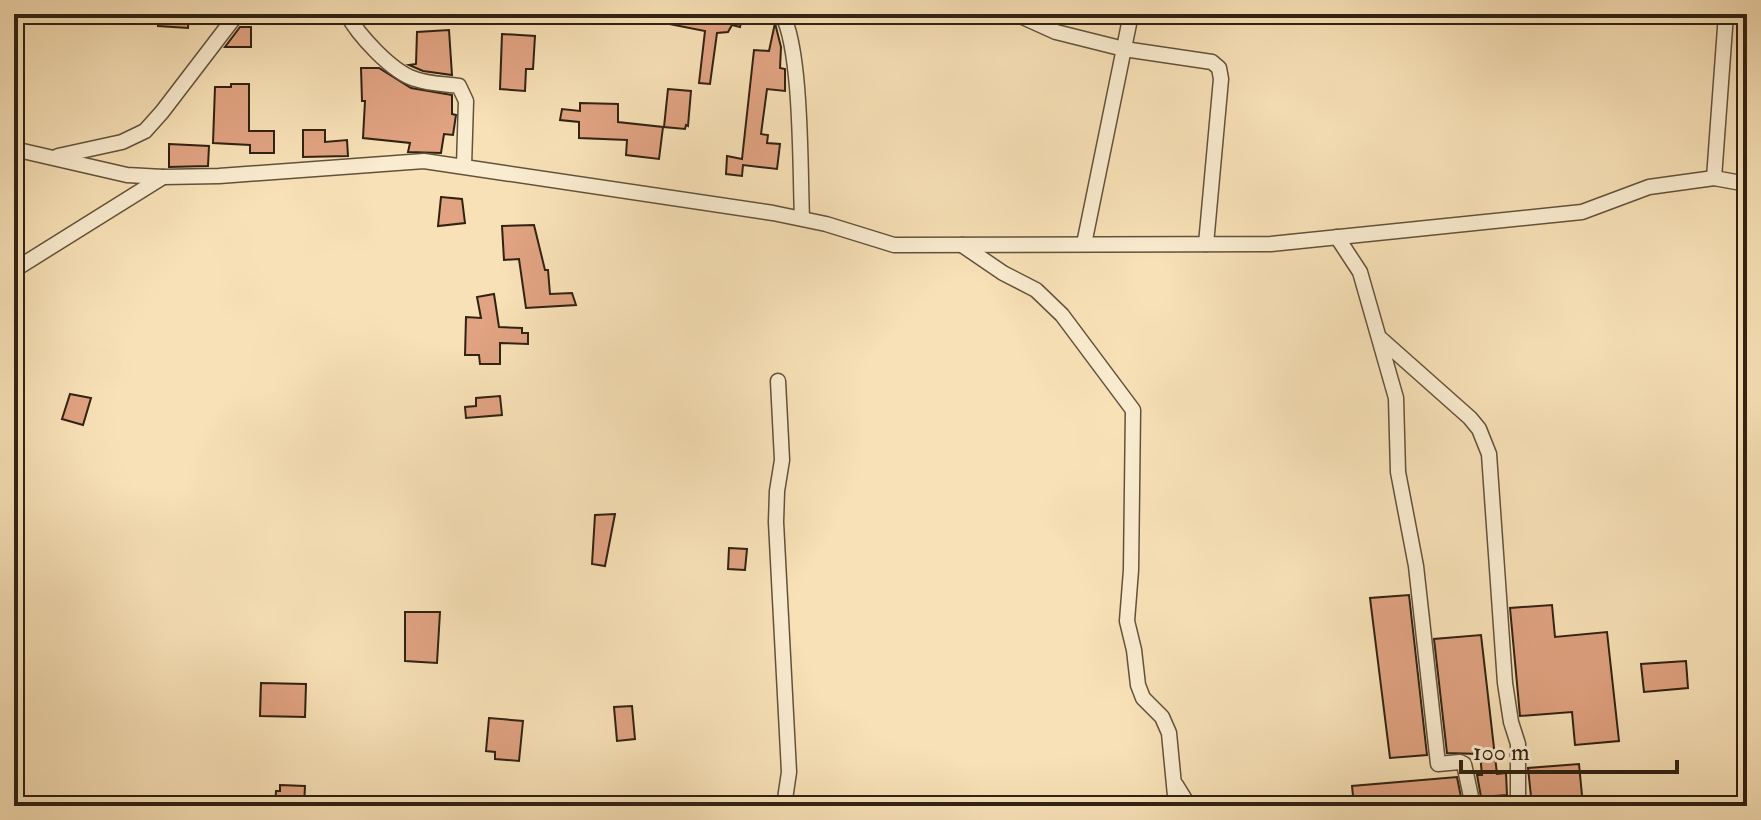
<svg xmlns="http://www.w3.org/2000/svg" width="1761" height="820" viewBox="0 0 1761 820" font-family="'IM FELL Double Pica',serif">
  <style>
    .building { fill: #e1a382; stroke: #302211; stroke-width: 2 }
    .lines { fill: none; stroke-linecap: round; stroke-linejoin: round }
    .street-casing { stroke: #62523a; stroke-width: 17 }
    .street { stroke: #faecd0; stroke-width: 14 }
  </style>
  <rect width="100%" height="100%" fill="#f8e1b7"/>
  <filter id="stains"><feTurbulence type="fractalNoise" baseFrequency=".0025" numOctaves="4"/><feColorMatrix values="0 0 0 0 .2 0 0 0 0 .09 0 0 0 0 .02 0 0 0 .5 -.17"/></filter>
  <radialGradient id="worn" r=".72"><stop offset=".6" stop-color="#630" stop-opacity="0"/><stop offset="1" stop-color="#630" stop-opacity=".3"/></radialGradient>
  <g class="building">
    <path d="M159,14H189L188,28L158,26Z"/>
    <path d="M670,14H743L740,27L732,25L728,32L717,33L710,84L699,83L705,31L669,24Z"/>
    <path d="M775,23L781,47L780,68L785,69V91L767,89L761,134L768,135L767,143L780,144L777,169L743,165L742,176L726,174L727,156L742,159L754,50L769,51Z"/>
    <path d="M240,27H251V47H225Z"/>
    <path d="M449,30L452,75L423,71L409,65L416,64L417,32Z"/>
    <path d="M502,34L535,36L533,69H526L525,91L500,89Z"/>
    <path d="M361,68H379L411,88L452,95V114L456,115L453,135L444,134L441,153L408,152L410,143L363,138L365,101H362Z"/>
    <path d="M231,84H249V131H274V153H250V145L213,143L215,87H231Z"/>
    <path d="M668,89L691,91L688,126L686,125L685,129L664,127Z"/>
    <path d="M580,103L618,104V122L663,127L659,159L626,155L627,140L579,138V122L560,120L562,109L580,111Z"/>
    <path d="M303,130H325V142L347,140L348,156L303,157Z"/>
    <path d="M169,144L209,146L208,166L169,167Z"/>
    <path d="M441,197L462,199L465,223L438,226Z"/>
    <path d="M534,225L545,270H548L550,294L572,293L576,305L526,308L519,259L504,260L502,226Z"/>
    <path d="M494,294L499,327L522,328V333H528V344L500,343V364H480L479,355H465L466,317L481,318L477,297Z"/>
    <path d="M70,394L91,398L83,425L62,419Z"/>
    <path d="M500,396L502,415L466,418L465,407L476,406V398Z"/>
    <path d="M615,514L605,566L592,564L595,515Z"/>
    <path d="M729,548L747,549L745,570L728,569Z"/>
    <path d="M1409,595L1427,755L1390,758L1370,598Z"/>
    <path d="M1552,605L1555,637L1607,632L1619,741L1575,745L1572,712L1520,716L1510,608Z"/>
    <path d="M405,612H440L437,663L405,661Z"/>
    <path d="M1481,635L1497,774L1506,773L1507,795L1481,797L1477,775H1482L1480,754L1447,753L1434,639Z"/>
    <path d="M1686,661L1688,688L1644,692L1641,664Z"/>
    <path d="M261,683L306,684L305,717L260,716Z"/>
    <path d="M632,706L635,739L617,741L614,707Z"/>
    <path d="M489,718L523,721L519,761L495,759V752L486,751Z"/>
    <path d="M1579,764L1583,806H1532L1528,768Z"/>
    <path d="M1457,777L1462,802L1440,804V800L1354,806L1352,786Z"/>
    <path d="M280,785L305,786L304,806H275L276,791H280Z"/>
  </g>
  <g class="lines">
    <g class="street-casing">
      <g id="street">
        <path d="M347,14C358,35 392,72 415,79C429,84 445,84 459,86L466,101L464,166"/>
        <path d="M782,14C802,50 800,172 802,218"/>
        <path d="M1016,14L1056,32L1124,49L1212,62L1219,68L1221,79L1206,244"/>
        <path d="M14,149L127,175L163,177L219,176L424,161L773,213L826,224L894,245L1271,244L1582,212L1649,187L1714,178L1747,184"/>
        <path d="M58,156L122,142L145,131L162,112L237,14"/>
        <path d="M1714,178L1726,14"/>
        <path d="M1337,237L1360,272L1396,398L1398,472L1416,566L1438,764L1460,762L1464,764L1473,806"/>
        <path d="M1084,244L1131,14"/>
        <path d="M962,245L1003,273L1036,290L1062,315L1133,410L1131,570L1127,621L1134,650L1138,685L1143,698L1162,717L1169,733L1176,806"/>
        <path d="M14,270L163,177"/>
        <path d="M1381,339L1470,418L1479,429L1489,454L1505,683L1511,722L1518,744V806"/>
        <path d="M778,381L782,460L777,491L776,522L789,772L784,806"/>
        <path d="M1176,785L1189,806"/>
      </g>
    </g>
    <use href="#street" class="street"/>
  </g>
  <rect width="1761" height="820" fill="none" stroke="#f8e1b7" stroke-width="48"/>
  <rect x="16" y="16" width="1729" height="788" fill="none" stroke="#302211" stroke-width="4"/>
  <rect x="24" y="24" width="1713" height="772" fill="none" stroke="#302211" stroke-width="2"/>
  <path d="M1461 760v12h216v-12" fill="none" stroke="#302211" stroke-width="4"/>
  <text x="1473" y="760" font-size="24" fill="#302211" stroke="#faecd0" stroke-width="6" paint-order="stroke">100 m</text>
  <rect width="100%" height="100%" filter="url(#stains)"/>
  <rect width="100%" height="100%" fill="url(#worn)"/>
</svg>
